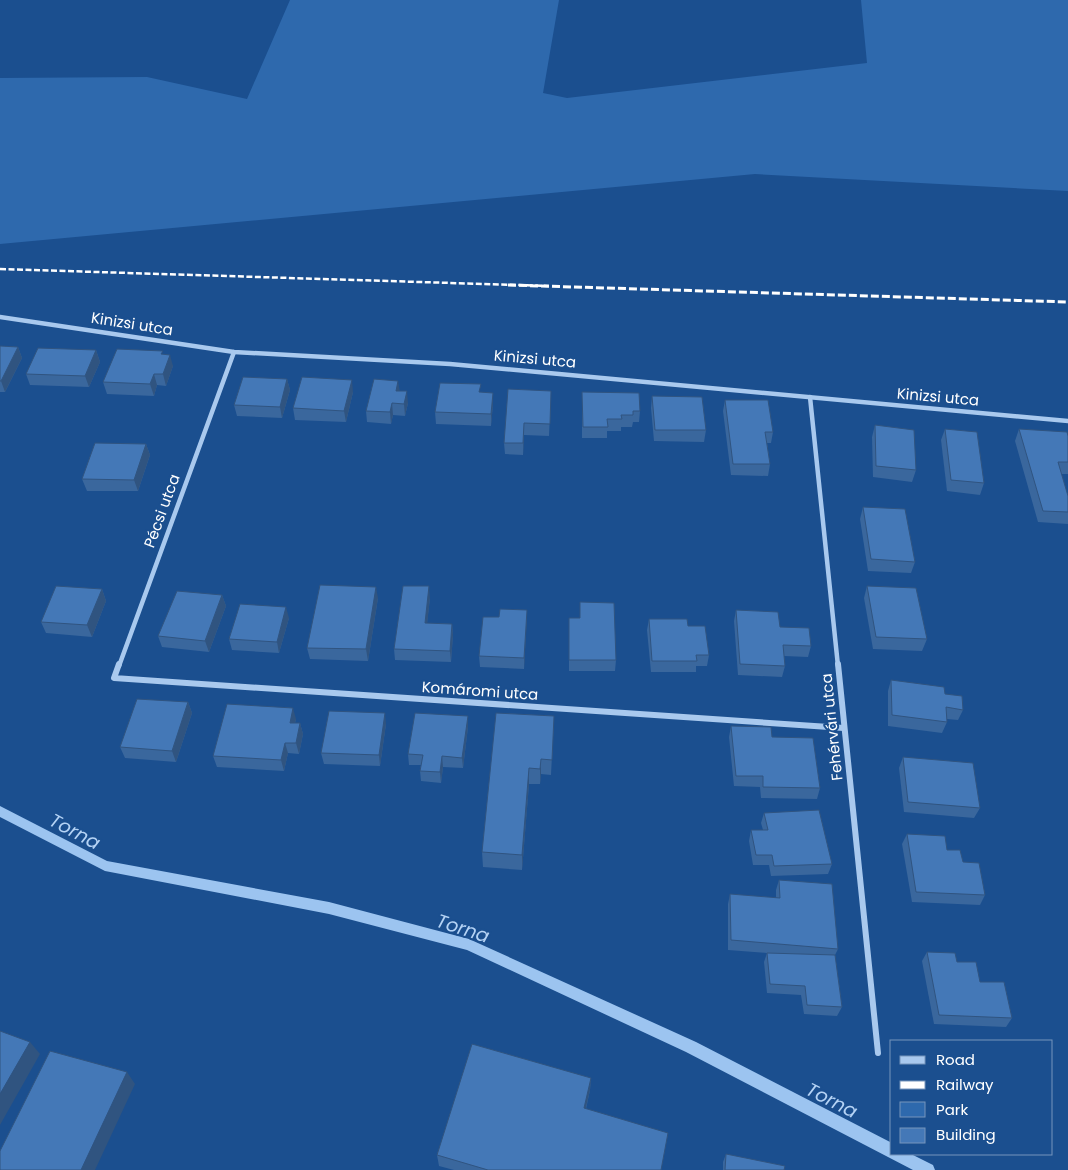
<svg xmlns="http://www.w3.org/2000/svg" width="1068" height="1170" viewBox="0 0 1068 1170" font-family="Poppins,sans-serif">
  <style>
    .green { fill: #2e69ad }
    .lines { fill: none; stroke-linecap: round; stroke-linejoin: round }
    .stream { fill: #9cc4f0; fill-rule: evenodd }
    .minor-far1 { stroke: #a9c9ee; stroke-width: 4.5 }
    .minor { stroke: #a9c9ee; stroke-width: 6 }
    .rail-far1 { stroke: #fff; stroke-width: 2.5; stroke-dasharray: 6 2.5; stroke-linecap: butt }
    .rail { stroke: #fff; stroke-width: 3; stroke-dasharray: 8 3; stroke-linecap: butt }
    .wall { fill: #3a679d }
    .shaded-wall { fill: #305480 }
    .building { fill: #4478b7; stroke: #305480 }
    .labels { text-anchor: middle; stroke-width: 4; stroke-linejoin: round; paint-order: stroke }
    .street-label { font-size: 15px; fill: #fff; stroke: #1b4f8f }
    .near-water-label { font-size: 19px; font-style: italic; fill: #b5d3f5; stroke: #1b4f8f }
  </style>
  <rect width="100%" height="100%" fill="#1b4f8f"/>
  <path class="green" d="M290,0H559L543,93L567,98L867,63L861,0H1068V191L755,174L0,244V78L147,77L247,99Z"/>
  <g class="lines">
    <path class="stream" d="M0,806L107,861L329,902L469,939L696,1042L892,1143V1154H911L933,1165L935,1170H913L686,1052L467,950L329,914L105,871L0,817Z"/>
    <g class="minor-far1">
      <path d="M0,317L234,352L450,364L1068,421"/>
      <path d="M810,397L838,666"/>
      <path d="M119,666L234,352"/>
    </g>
    <g class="minor">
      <path d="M119,664L114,678L844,728"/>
      <path d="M838,664L878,1053"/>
    </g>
    <path class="rail-far1" d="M0,269L549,286"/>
    <path class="rail" d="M508,285L1068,302"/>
  </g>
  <g class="wall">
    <path d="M0,346L18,347L22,358L5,392H0Z"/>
    <path d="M96,350L100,362L89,387L30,385L26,374Z"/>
    <path d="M164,355L173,366L166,386L157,385L154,396L107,394L103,382Z"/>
    <path d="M287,379L290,390L282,418L237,416L234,405Z"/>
    <path d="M399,391L408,403L405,416L393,415L391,424L367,422L366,411Z"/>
    <path d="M551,391L549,436L524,435L523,455L505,454L504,443Z"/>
    <path d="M353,392L346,422L295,420L293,408Z"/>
    <path d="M481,392L493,404L491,426L436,424L435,412Z"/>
    <path d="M582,392L640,411L639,422H633L632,427H621V431H607V438H582Z"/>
    <path d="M652,396L706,430L704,442L654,441L651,408Z"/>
    <path d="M725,400L773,432L771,443H767L770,464L768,476L731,475L723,411Z"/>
    <path d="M875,425L916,470L912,482L873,477L872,437Z"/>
    <path d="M945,429L984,483L980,495L947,491L941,440Z"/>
    <path d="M1019,429L1068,436V474H1061L1068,496V524L1038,522L1015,441Z"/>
    <path d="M146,444L150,455L138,491H87L82,479Z"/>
    <path d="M863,507L915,562L911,573L868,571L860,519Z"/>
    <path d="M867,586L927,639L922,651L873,649L864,598Z"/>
    <path d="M102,589L106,601L92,637L46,633L41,622Z"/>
    <path d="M222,595L226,606L209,652L162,647L158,636Z"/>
    <path d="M378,598L368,661L310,659L307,648Z"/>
    <path d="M430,598L427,623L452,624L453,635L451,662L395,660L394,649Z"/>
    <path d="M580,602L616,660L615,671H569V629L580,618Z"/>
    <path d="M527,610L524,669L480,667L479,656L499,617Z"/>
    <path d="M736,610L780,627L811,646L808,657L784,656L785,666L782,677L738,675L734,621Z"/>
    <path d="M289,618L279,653L232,650L229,639Z"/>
    <path d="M649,619L688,626L709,655L707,666H696V672H651L647,630Z"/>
    <path d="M891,680L945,694L963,710L958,720L947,719V722L942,733L888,726V691Z"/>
    <path d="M188,702L192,713L176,762L125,758L120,747Z"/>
    <path d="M554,716L551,775L541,774L540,784H529L522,870L483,867L482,852Z"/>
    <path d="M296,719L295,723H300L303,734L299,754L288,753L284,771L217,767L213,756Z"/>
    <path d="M386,724L380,766L324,764L321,753Z"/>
    <path d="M731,726L772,737L820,788L817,799L761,798L760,787L734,786L729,737Z"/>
    <path d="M468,727L463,768L443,767L441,783L421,781L420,771L421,765H409L408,754Z"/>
    <path d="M903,757L980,808L974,818L904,812L899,768Z"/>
    <path d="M764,813L832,864L828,874L771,876L769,865H753L749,841L751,830H763L761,823Z"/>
    <path d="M907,834L947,850L963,862L985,895L980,905L912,902L902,844Z"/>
    <path d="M779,880L838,949L835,955L842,1007L837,1016L804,1014L801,995L767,993L764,962L767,953L728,950V904L730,894L776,898V890Z"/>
    <path d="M927,952L957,962L980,982L1012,1018L1006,1027L934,1024L922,961Z"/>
    <path d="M591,1078L590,1090L586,1109L661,1170H454L439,1166L437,1155Z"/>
    <path d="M726,1154L784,1170H723V1162Z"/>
  </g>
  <g class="shaded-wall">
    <path d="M18,347L22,358L5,392L1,381Z"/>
    <path d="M96,350L100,362L89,387L85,376Z"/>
    <path d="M170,355L173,366L166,386L163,374Z"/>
    <path d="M154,374L157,385L154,396L150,384Z"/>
    <path d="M287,379L290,390L282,418L280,407Z"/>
    <path d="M352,380L353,392L346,422L344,411Z"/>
    <path d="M398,381L400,392L396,391Z"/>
    <path d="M407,391L408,403L405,416L404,404Z"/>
    <path d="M493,393V404L491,426V414Z"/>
    <path d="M392,403L393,415L391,424L390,412Z"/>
    <path d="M524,423V435L523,455V443Z"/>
    <path d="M146,444L150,455L138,491L134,480Z"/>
    <path d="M429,586L430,598L426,634L425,623Z"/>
    <path d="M376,587L378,598L368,661L366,649Z"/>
    <path d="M102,589L106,601L92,637L87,625Z"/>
    <path d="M222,595L226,606L209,652L205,641Z"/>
    <path d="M286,607L289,618L279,653L277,642Z"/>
    <path d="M527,610V621L524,669V658Z"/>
    <path d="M452,624L453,635L451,662L450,651Z"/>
    <path d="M188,702L192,713L176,762L172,751Z"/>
    <path d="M293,708L296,719L293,733L290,723Z"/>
    <path d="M385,713L386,724L380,766L379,755Z"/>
    <path d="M468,716V727L463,768L462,758Z"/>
    <path d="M300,723L303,734L299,754L296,743Z"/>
    <path d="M285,743L288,753L284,771L281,760Z"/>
    <path d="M442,756L443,767L441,783L440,772Z"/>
    <path d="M541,759V774L540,784V769Z"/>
    <path d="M529,768V784L522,870V855Z"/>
    <path d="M30,1042L40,1054L0,1125V1094Z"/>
    <path d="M127,1072L135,1084L95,1170H81Z"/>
    <path d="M591,1078L590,1090L583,1120L584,1108Z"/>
  </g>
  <g class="building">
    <path d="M0,346L18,347L1,381H0Z"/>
    <path d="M38,348L96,350L85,376L26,374Z"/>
    <path d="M117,349L163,351L161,354L170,355L163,374H154L150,384L103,382Z"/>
    <path d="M243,377L287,379L280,407L234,405Z"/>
    <path d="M302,377L352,380L344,411L293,408Z"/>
    <path d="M374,379L398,381L396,391H407L404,404L392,403L390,412L366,411Z"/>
    <path d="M440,383L481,384L479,392L493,393L491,414L435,412Z"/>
    <path d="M508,389L551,391L550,424L524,423L523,443H504Z"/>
    <path d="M582,392L639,393L640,411H633V415H621L622,419H607L608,427H583Z"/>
    <path d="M652,396L702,397L706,430H655Z"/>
    <path d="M725,400H768L773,432H765L770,464H733Z"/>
    <path d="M875,425L914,430L916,470L876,466Z"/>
    <path d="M945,429L977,432L984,483L951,480Z"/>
    <path d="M1019,429L1067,432L1068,436V462H1058L1068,496V512L1043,511Z"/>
    <path d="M95,443L146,444L134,480L82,479Z"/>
    <path d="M863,507L905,509L915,562L871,559Z"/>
    <path d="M320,585L376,587L366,649L307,648Z"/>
    <path d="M56,586L102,589L87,625L41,622Z"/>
    <path d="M403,586H429L425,623L452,624L450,651L394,649Z"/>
    <path d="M867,586L916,588L927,639L876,637Z"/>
    <path d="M177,591L222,595L205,641L158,636Z"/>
    <path d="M580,602L614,603L616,660H569V618H580Z"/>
    <path d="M240,604L286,607L277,642L229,639Z"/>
    <path d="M500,609L527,610L524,658L479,656L483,617H499Z"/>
    <path d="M736,610L778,612L780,627L809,628L811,646L783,645L785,666L740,664Z"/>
    <path d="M649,619H687L688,626H705L709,655H696L697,661H652Z"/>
    <path d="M891,680L944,687L945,694L962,696L963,710L946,707L947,722L892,715Z"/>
    <path d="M137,699L188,702L172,751L120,747Z"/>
    <path d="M227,704L293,708L290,723H300L296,743H285L281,760L213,756Z"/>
    <path d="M329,711L385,713L379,755L321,753Z"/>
    <path d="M415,713L468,716L462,758L442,756L440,772L420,771L423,755L408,754Z"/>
    <path d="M496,713L554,716L552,760L541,759L540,769L529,768L522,855L482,852Z"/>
    <path d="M731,726L771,727L772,737L813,738L820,788L763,787V776H736Z"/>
    <path d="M903,757L973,763L980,808L908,802Z"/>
    <path d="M819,810L832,864L774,866L772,855H756L751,830H768L764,813Z"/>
    <path d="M907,834L945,836L947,850H960L963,862L979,863L985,895L916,892Z"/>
    <path d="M779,880L832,884L838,949L731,940L730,894L780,898Z"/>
    <path d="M927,952L955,953L957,962H976L980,982H1004L1012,1018L939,1015Z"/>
    <path d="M767,953L835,955L842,1007L807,1005L805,986L770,984Z"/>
    <path d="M0,1031L30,1042L0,1094Z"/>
    <path d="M472,1044L591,1078L584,1108L668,1133L661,1170H488L437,1155Z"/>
    <path d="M50,1051L127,1072L81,1170H0V1151Z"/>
    <path d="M726,1154L785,1166L784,1170H725Z"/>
  </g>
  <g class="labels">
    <g class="street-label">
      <text transform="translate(132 324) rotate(9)" y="5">Kinizsi utca</text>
      <text transform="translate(535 359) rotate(5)" y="5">Kinizsi utca</text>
      <text transform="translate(938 397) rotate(5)" y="5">Kinizsi utca</text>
      <text transform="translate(162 511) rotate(-70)" y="5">Pécsi utca</text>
      <text transform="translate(480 691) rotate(4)" y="5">Komáromi utca</text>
      <text transform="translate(832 727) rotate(-96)" y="5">Fehérvári utca</text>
    </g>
    <g class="near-water-label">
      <text transform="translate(75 831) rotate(28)" y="7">Torna</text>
      <text transform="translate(463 928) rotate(18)" y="7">Torna</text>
      <text transform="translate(832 1100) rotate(27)" y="7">Torna</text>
    </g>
  </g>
  <rect x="890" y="1040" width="162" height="115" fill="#1b4f8f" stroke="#7695bc"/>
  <rect x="900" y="1056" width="25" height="8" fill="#a9c9ee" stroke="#7695bc"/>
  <text x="936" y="1065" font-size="15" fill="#ffffff">Road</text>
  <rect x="900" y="1081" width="25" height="8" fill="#ffffff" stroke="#7695bc"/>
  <text x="936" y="1090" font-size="15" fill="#ffffff">Railway</text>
  <rect x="900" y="1102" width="25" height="15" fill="#2e69ad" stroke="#7695bc"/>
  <text x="936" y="1115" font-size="15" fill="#ffffff">Park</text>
  <rect x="900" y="1128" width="25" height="15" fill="#4478b7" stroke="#7695bc"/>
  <text x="936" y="1140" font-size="15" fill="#ffffff">Building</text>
</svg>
